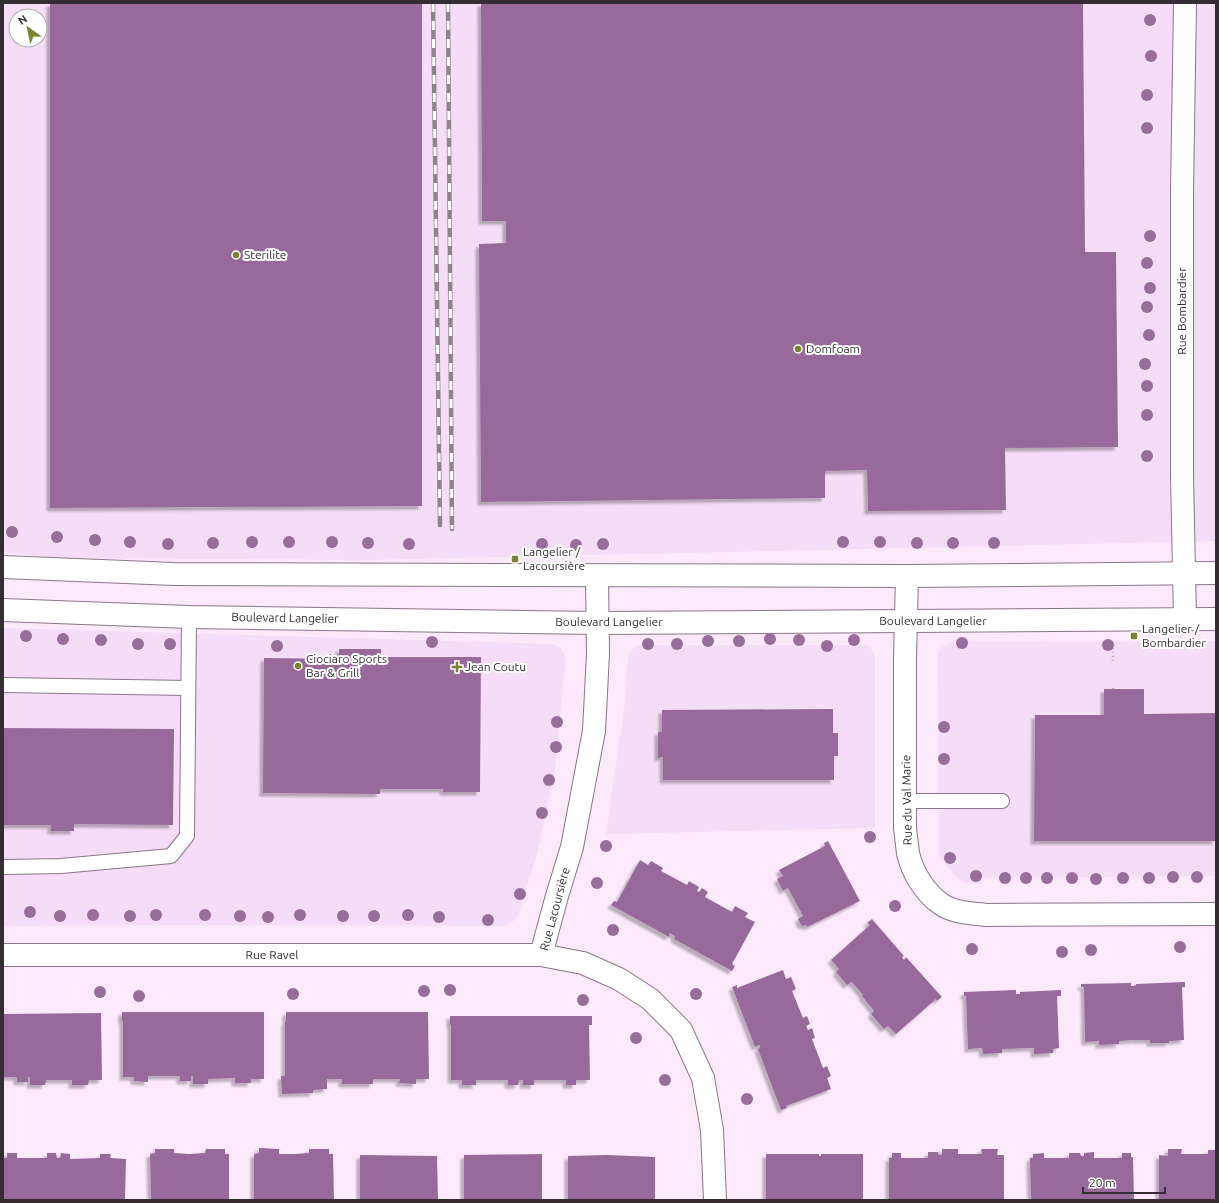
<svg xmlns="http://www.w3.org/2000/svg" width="1219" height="1203" viewBox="0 0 1219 1203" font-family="Ubuntu,sans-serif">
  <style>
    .built { fill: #f6ddf7; fill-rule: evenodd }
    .building { fill: #986a9b; filter: url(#shadow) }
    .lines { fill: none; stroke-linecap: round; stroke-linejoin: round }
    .lane-casing { stroke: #878; stroke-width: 16 }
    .street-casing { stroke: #878; stroke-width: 24 }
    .secondary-casing { stroke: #878; stroke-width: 24 }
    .path { stroke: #baabba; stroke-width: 2.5; stroke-dasharray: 1 3; stroke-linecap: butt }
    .lane { stroke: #fff; stroke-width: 14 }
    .street { stroke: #fff; stroke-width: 22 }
    .secondary { stroke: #fff; stroke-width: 22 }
    .rail-casing { stroke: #8e828e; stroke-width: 4.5 }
    .rail { stroke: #fff; stroke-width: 3; stroke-dasharray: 9; stroke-linecap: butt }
    .tree { fill: #976d9a }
    .poi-dot { fill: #7a832f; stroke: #fff; stroke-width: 1.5 }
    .labels { text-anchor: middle; stroke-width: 4; stroke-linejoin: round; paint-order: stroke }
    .poi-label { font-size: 12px; fill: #342d34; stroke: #fff; text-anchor: start }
    .street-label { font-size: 12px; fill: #342d34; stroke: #fff }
  </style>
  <defs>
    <filter id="shadow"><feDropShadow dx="-3.5" dy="3.5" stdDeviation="1" flood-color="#0004"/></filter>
  </defs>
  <rect width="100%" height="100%" fill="#fce9fc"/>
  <g class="built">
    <path d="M3,3H1216V541L368,560L56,558L3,552ZM16,16H40V40H16Z"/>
    <path d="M3,628L552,644L560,647L565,656V661L558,744L553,781L538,850L517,918L508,925L502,926L183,925L3,926Z"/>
    <path d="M1216,641V876L982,878L981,884L965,883L955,876L939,855L938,652L941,648L950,642Z"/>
    <path d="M644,645H867L870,647L875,656V828L606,834L624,710L628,659L631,650L637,646Z"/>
  </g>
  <g class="building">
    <path d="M50,3H422V506L50,508Z"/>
    <path d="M481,3H1083L1085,252H1116L1118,447L1005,448L1006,510L868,511L867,470L825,471V498L481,502L479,244L506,243V221H482Z"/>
    <path d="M339,649H381V657H481L480,792H443V789H380V794L263,793L264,658L339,659Z"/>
    <path d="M1104,689H1144V714L1216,713V841H1034L1035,715H1104Z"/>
    <path d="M833,709V733H838V756H834V780H663V757L658,758V732H662V710Z"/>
    <path d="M3,728L174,729L173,825L74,824V831H51V825H3Z"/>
    <path d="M828,841L860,901L807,927L806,925L802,926L798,919L803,916L788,888L783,891L777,879L783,876L779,870L825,846L824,843Z"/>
    <path d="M640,860L648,865L651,861L663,868L661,871L687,885L689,881L699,887L697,891L699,892L702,888L708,892L705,897L732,912L735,906L748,913L745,917L755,922L732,964L735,966L732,971L674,939L675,936L670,933L669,937L611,905L614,901L617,902Z"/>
    <path d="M872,919L904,956L902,957L904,960L906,957L942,997L937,1001L936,999L896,1034L888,1026L884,1029L871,1014L874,1011L862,996L863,995L852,982L847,985L836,972L839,969L831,960L870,925L867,923Z"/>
    <path d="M783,970L786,979L791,977L796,989L792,991L803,1018L807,1016L810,1024L806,1026L808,1030L812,1028L815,1038L812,1039L823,1068L827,1066L831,1076L827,1078L831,1089L786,1106L787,1108L781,1110L758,1049L760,1048V1046L759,1045L755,1047L732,987L737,985V988Z"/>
    <path d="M1185,982V987H1182L1184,1040L1169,1041V1043H1150V1040H1133L1119,1041V1044L1099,1045V1041L1085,1042L1084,987H1081V984L1131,983V986H1133L1136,985V984Z"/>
    <path d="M1016,990V994H1020V992L1061,990V996H1057L1059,1048L1053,1049V1053L1034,1054V1048L1002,1049V1053L983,1054L982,1048L968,1049L966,996H964V992Z"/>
    <path d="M122,1012H264V1079H251V1083H235V1078L208,1079V1084H193V1076H191V1081H180V1076H148V1082L134,1081V1077H123V1021H122Z"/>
    <path d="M286,1012H428L429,1079H416V1084L399,1083L400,1079H373V1084H342V1079H327V1089L313,1090V1093L282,1094L281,1076H285V1021L286,1022Z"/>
    <path d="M101,1013L102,1080H89L88,1085H72V1080H46L45,1085H30V1077H28V1082H17V1077H3V1014Z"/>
    <path d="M450,1016H592V1025H589L590,1080H576V1085H566V1080H534V1085H523V1080H519L518,1085H508V1080H476V1085H462V1080H451V1025H450Z"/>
    <path d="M259,1148L279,1149V1154H294L309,1153V1149H329V1154H333L334,1200H254V1154L259,1153Z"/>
    <path d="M155,1149H174V1153L190,1154L205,1153L206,1149H225V1154H229V1200H151L150,1154L155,1153Z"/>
    <path d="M942,1149H958V1154H982L981,1149H998L997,1155H1004V1200H889V1158H892V1153H901V1158H928V1152H938L939,1155H942Z"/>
    <path d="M1168,1149H1182L1181,1154H1208V1150H1216V1200H1159V1155L1168,1156Z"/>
    <path d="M1094,1152V1158H1122V1153H1131V1157H1133L1134,1200H1031L1030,1158H1033V1154L1044,1153V1158H1069V1153H1080L1081,1156H1084V1153Z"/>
    <path d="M7,1153H17V1158H47V1153H56L57,1158H60L61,1153L70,1154V1159L100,1158V1154H111L110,1158L126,1159L125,1200H3V1158H7Z"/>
    <path d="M542,1154V1200H464V1155Z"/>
    <path d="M766,1154H819V1156H821V1154H863V1200H766Z"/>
    <path d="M360,1155L437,1156L438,1200H360Z"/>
    <path d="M607,1155L655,1157V1200H568V1156Z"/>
  </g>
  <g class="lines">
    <g class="lane-casing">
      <g id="lane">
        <path d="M3,685L188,688"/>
        <path d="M905,801H1002"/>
        <path d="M3,867L61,866L171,856L187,836L189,617"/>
      </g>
    </g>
    <g class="street-casing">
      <g id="street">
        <path d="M597,576L598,654L594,731L572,847L557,896L541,955L583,963L619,979L650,999L681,1030L703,1078L712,1130L715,1200"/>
        <path d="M907,576L905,657V828C906,836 907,845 908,853C912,872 925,893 941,904C954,913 971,913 986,915L1216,914"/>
        <path d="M3,955H541"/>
      </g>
    </g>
    <g class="secondary-casing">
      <g id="secondary">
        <path d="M3,567L174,574L907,576L1216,573"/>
        <path d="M3,610L189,617L597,623L1216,619"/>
        <path d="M1185,619L1182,474V191L1185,3"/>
      </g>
    </g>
    <g class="path">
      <path d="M1113,644V662"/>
      <path d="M1113,689V686"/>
    </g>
    <use href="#lane" class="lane"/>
    <use href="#street" class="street"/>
    <use href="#secondary" class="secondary"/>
    <g class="rail-casing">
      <g id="rail">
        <path d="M433,3L440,525"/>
        <path d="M448,3L452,529"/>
      </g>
    </g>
    <use href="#rail" class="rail"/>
  </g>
  <g class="tree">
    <circle cx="1150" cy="20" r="6"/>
    <circle cx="1151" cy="56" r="6"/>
    <circle cx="1147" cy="95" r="6"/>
    <circle cx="1147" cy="128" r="6"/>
    <circle cx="1150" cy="236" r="6"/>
    <circle cx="1147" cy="263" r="6"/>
    <circle cx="1150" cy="288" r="6"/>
    <circle cx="1147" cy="307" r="6"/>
    <circle cx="1149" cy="335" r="6"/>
    <circle cx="1145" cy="364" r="6"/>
    <circle cx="1147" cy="386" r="6"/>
    <circle cx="1147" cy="415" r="6"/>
    <circle cx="1147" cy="456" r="6"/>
    <circle cx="12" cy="532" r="6"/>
    <circle cx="57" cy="537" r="6"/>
    <circle cx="95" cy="540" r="6"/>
    <circle cx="130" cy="542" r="6"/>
    <circle cx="252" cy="542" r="6"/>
    <circle cx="289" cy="542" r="6"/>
    <circle cx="332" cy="542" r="6"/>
    <circle cx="843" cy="542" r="6"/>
    <circle cx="880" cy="542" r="6"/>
    <circle cx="213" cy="543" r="6"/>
    <circle cx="368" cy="543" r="6"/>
    <circle cx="917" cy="543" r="6"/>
    <circle cx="953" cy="543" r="6"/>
    <circle cx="994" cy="543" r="6"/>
    <circle cx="168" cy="544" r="6"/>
    <circle cx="409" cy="544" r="6"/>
    <circle cx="542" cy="544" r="6"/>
    <circle cx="603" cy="544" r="6"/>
    <circle cx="576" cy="545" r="6"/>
    <circle cx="26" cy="636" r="6"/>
    <circle cx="63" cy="639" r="6"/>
    <circle cx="770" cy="639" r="6"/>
    <circle cx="101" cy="640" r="6"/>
    <circle cx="799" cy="640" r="6"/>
    <circle cx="854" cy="640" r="6"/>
    <circle cx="708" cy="641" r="6"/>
    <circle cx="739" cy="641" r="6"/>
    <circle cx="432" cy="642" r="6"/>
    <circle cx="962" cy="643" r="6"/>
    <circle cx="138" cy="644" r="6"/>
    <circle cx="170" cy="644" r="6"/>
    <circle cx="648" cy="644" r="6"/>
    <circle cx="677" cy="644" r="6"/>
    <circle cx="1108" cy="645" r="6"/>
    <circle cx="277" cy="646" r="6"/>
    <circle cx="827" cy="646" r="6"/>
    <circle cx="557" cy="722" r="6"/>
    <circle cx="944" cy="727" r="6"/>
    <circle cx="556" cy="747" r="6"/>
    <circle cx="944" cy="759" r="6"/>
    <circle cx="549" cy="780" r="6"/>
    <circle cx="542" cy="813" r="6"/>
    <circle cx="870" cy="837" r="6"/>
    <circle cx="606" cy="846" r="6"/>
    <circle cx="950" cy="858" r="6"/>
    <circle cx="976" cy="876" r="6"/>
    <circle cx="1173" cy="877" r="6"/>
    <circle cx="1197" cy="877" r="6"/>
    <circle cx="1005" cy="878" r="6"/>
    <circle cx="1026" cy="878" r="6"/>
    <circle cx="1047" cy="878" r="6"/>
    <circle cx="1072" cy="878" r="6"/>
    <circle cx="1123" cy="878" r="6"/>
    <circle cx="1149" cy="878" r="6"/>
    <circle cx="1096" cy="879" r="6"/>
    <circle cx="597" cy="883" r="6"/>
    <circle cx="520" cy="894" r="6"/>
    <circle cx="895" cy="906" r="6"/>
    <circle cx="30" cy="912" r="6"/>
    <circle cx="93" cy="915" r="6"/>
    <circle cx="156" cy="915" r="6"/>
    <circle cx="205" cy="915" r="6"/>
    <circle cx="300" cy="915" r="6"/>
    <circle cx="408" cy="915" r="6"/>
    <circle cx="60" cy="916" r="6"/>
    <circle cx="130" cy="916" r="6"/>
    <circle cx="240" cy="916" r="6"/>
    <circle cx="343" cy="916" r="6"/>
    <circle cx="374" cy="916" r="6"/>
    <circle cx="268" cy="917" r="6"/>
    <circle cx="439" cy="917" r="6"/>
    <circle cx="488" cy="920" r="6"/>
    <circle cx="613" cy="930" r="6"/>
    <circle cx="1180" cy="947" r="6"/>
    <circle cx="972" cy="949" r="6"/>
    <circle cx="1091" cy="950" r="6"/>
    <circle cx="1062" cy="952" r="6"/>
    <circle cx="450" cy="990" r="6"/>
    <circle cx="424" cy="991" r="6"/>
    <circle cx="100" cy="992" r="6"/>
    <circle cx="293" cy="994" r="6"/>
    <circle cx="696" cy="994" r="6"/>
    <circle cx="139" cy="996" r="6"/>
    <circle cx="583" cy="1000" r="6"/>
    <circle cx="636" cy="1038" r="6"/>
    <circle cx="665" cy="1080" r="6"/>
    <circle cx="747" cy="1099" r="6"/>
  </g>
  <g class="poi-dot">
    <circle cx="236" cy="255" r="4"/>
    <circle cx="798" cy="349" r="4"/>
    <rect x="511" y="555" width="8" height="8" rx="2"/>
    <rect x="1130" y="632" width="8" height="8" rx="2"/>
    <circle cx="298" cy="666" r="4"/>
    <path d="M455 661h4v4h4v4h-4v4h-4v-4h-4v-4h4z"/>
  </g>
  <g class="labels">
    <g class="poi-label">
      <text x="244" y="259">Sterilite</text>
      <text x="806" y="353">Domfoam</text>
      <text x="523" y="556">Langelier /<tspan x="523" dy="14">Lacoursière</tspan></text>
      <text x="1142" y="633">Langelier /<tspan x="1142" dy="14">Bombardier</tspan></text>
      <text x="306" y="663">Ciociaro Sports<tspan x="306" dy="14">Bar &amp; Grill</tspan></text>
      <text x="465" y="671">Jean Coutu</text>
    </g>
    <g class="street-label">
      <text transform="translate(1182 311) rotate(-90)" y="4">Rue Bombardier</text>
      <text transform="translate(285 618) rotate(1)" y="4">Boulevard Langelier</text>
      <text x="933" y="625">Boulevard Langelier</text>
      <text x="609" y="626">Boulevard Langelier</text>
      <text transform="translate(907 800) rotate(-91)" y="4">Rue du Val Marie</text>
      <text transform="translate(555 909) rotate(-75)" y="4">Rue Lacoursière</text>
      <text x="272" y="959">Rue Ravel</text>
    </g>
  </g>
  <rect width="1219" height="1203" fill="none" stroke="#342d34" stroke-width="8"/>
  <g transform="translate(28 28) rotate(327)"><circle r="19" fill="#ffffff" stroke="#aeabae"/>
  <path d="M0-3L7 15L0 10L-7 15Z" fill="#7a832f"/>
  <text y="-6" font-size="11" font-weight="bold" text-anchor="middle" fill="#342d34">N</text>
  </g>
  <path d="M1083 1187v6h82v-6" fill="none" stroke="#342d34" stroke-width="2"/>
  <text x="1089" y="1187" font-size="12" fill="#342d34" stroke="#ffffff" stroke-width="3" paint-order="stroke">20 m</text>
</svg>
